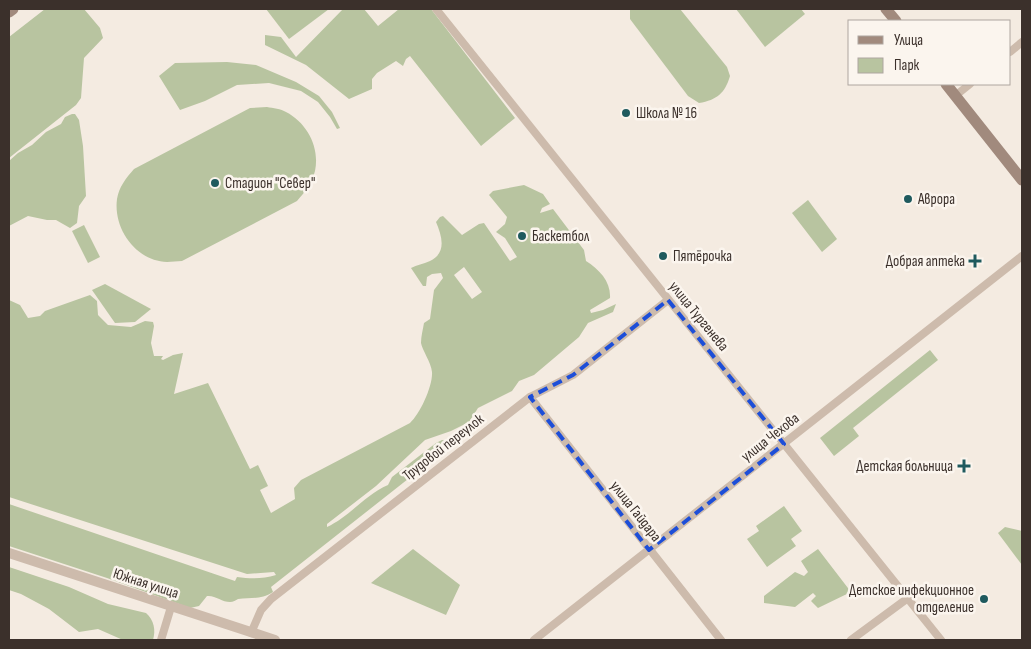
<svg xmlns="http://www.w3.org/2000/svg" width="1031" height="649" viewBox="0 0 1031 649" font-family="'Sofia Sans Condensed',sans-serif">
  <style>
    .green { fill: #b8c4a0; fill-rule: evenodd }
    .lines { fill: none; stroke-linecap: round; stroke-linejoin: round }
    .minor { stroke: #cdbbac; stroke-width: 8 }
    .tertiary { stroke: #cdbbac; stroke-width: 10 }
    .secondary { stroke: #a18a7d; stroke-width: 11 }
    .marked { fill: none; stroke: #1d4ed8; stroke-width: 4; stroke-dasharray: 10 6; stroke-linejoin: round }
    .poi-dot { fill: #1f5a5e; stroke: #fbf5ee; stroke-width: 2 }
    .labels { text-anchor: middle; stroke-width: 5; stroke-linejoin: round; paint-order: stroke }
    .poi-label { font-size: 15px; fill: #3b302b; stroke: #fbf5ee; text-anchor: start }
    .street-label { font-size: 15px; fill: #3b302b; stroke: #fbf5ee }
  </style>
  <rect width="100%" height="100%" fill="#f4ebe1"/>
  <g class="green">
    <path d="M45,9H84L100,28L103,38L84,58L81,98L76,105L9,158V37Z"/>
    <path d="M266,9H329L289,39Z"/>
    <path d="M343,9H364L378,26L399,9H431L515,118L481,146L410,56L406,59L403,66L396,61L377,73L372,79V89L349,99L306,65L265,45V35L281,37L296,57Z"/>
    <path d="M630,9H680L727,67L730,76C725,93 717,100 699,103L688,96L630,19Z"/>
    <path d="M736,9H801L805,14L765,47Z"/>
    <path d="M227,62L256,65L296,82L319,96L332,112L340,128L337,129L330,117L318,102L301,91L269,83L237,85L205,101L180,110L159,76L175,63Z"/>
    <path d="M267,107C273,108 281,109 286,112C307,123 320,147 315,171C312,183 305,192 297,201L182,261C177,261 172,262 167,262C136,261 113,229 117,199C119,187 126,178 134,169L250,108Z"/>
    <path d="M72,114H75L79,120L83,146L86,196L79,206L77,223L70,228L56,220H47L28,216L9,226V161L18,153L32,145L46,132L61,124L65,117Z"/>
    <path d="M524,185L543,194L550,204L542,208L540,213L553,209L584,250L586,261C600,270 611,282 610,298L590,310L591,313L603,310L616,304L613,312L588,323L579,337L534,375L519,381L512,391L478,408L469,422L451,431L425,440L376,486L327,524V527C349,517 365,495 388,485L392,477L436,443L442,440L455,442L271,587L273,592C261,600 251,597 238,599C236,600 233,602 230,602C222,602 215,595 207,596L199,606L190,608L107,578L9,546V504L235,581L237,577C251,579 263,579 276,575L274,572L247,574L9,497V300L20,305L28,318L40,316L45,311L90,295L97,301L98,315L108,325L131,327L145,321L153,322L154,326L151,343L154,356H163L161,359L163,360L173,355L183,353L174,394L208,383L250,469L258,465L268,486L260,490L271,513L295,499L294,488L301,480L410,423C420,414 433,386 432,372C431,362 422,350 421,343C421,336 423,329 424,323L430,319L434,290L443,278L441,273L432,274L427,277L426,286H423L411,268C417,265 423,264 430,261C447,253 442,236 436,222L440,217L443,216L462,235L479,224L484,223L510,261L517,257L505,238L496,232L505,224L507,217L489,195L493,191ZM464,267L482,292L472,299L454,275Z"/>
    <path d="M808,200L837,239L822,252L792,213Z"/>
    <path d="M84,225L100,257L88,263L72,231Z"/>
    <path d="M105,284L151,309L135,322L115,323L92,290Z"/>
    <path d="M930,350L938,360L853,428L859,436L834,456L820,438Z"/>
    <path d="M784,506L802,531L791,539L796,546L767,567L747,539L759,531L756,526Z"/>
    <path d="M1005,527L1022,531V565L998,533Z"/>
    <path d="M413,549L460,585L446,615L371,583Z"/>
    <path d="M818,549L851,592L818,608L811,601L816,596L813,593L795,607L764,603V596L795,572L804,576L808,572L801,561Z"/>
    <path d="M9,567L69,587L108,604L146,613C154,620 156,630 153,640H123L98,629L79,632L49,609L21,594L9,590Z"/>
  </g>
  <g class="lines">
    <g class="minor">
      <path d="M436,9L941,640"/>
      <path d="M1010,52L1022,42"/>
      <path d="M955,96L970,84"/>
      <path d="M530,397L721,640"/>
      <path d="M251,633L261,610L271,599L530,397L573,375L668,300"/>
      <path d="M161,640L171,607"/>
      <path d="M534,640L1022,256"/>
      <path d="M851,640L908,598"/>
    </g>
    <path class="tertiary" d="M9,553L275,640"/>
    <g class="secondary">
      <path d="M886,9L896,21"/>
      <path d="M9,12L13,9"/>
      <path d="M946,84L1022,180"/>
    </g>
  </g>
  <path class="marked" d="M668,300L784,444L649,550L530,397L573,375Z"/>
  <g class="poi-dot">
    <circle cx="626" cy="113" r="5"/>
    <circle cx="215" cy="183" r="5"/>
    <circle cx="908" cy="199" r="5"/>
    <circle cx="522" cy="236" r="5"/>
    <circle cx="663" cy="256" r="5"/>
    <path d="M972.5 253.5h5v5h5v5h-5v5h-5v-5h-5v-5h5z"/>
    <path d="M961.5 458.5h5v5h5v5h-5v5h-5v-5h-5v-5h5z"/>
    <circle cx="984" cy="599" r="5"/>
  </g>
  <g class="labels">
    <g class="poi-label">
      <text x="636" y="118">Школа № 16</text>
      <text x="225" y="188">Стадион "Север"</text>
      <text x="918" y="204">Аврора</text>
      <text x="532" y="241">Баскетбол</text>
      <text x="673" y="261">Пятёрочка</text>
      <text x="965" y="266" text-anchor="end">Добрая аптека</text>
      <text x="953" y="471" text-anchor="end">Детская больница</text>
      <text x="974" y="595" text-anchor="end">Детское инфекционное<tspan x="974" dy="17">отделение</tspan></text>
    </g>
    <g class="street-label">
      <text transform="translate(699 316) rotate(51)" y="5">улица Тургенева</text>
      <text transform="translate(770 437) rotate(-38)" y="5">улица Чехова</text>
      <text transform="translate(443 447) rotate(-38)" y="5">Трудовой переулок</text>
      <text transform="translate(636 511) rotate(52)" y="5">улица Гайдара</text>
      <text transform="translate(146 583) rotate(18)" y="5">Южная улица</text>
    </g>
  </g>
  <rect width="1031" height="649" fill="none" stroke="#3b302b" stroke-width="20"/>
  <rect x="848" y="20" width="162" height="65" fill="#fbf5ee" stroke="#aea6a0"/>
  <rect x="858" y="36" width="25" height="8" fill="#a18a7d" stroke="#aea6a0"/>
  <text x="894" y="45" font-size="15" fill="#3b302b">Улица</text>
  <rect x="858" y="58" width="25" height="15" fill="#b8c4a0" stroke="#aea6a0"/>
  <text x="894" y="70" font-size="15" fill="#3b302b">Парк</text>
</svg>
